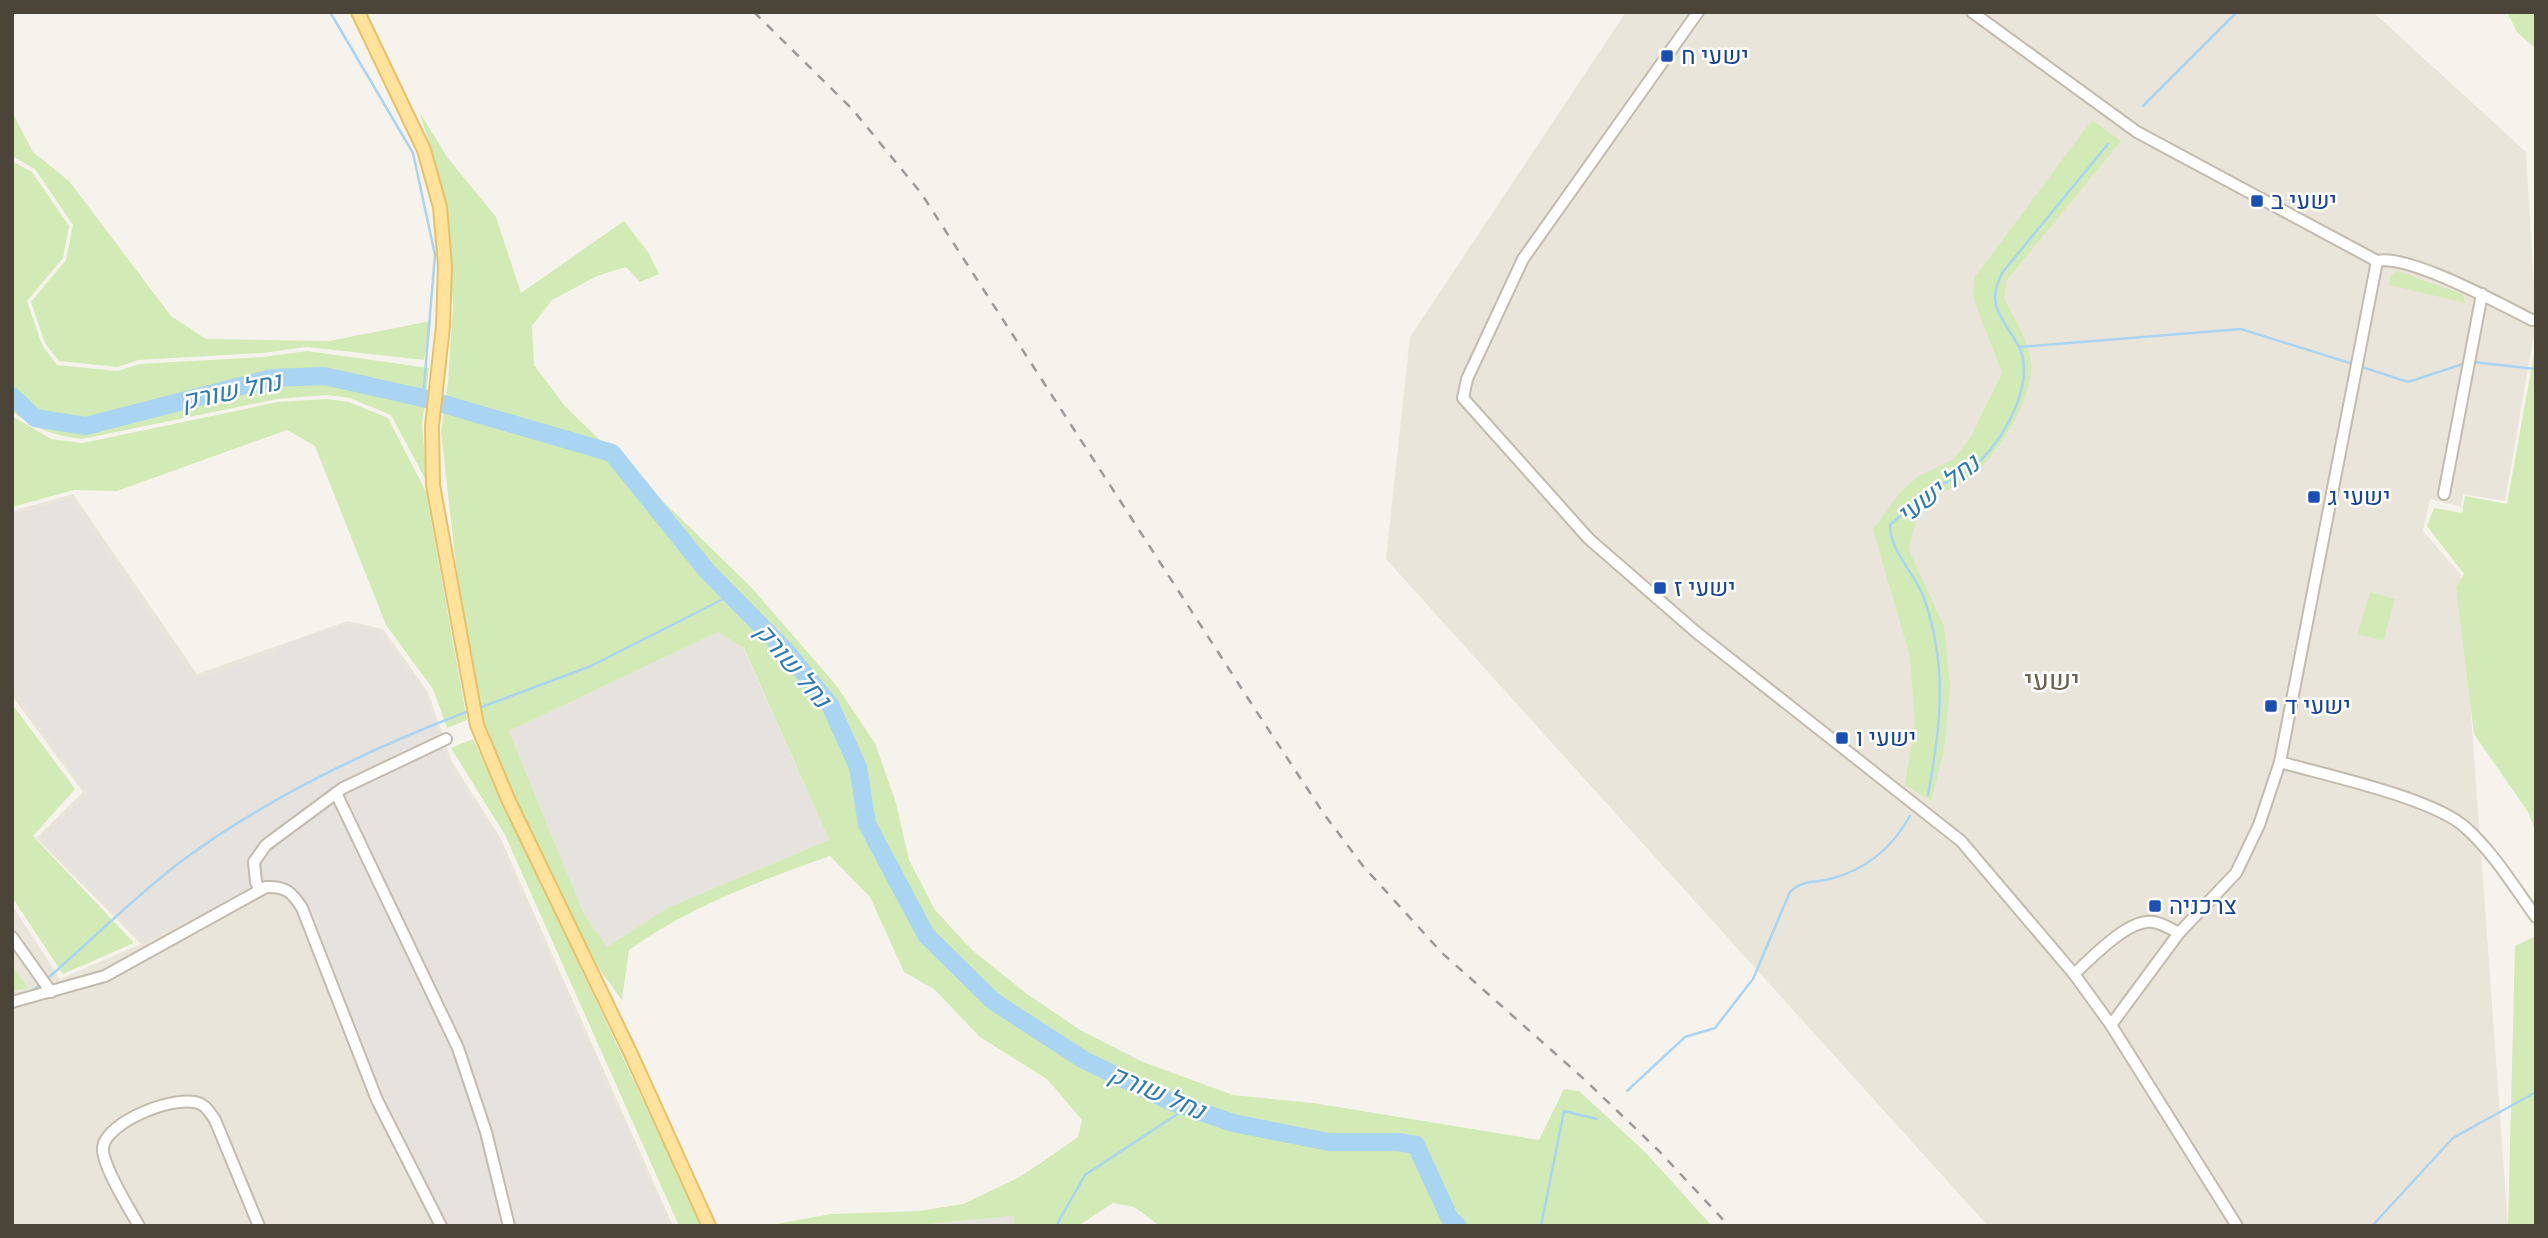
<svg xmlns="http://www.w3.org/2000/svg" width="2548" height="1238" viewBox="0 0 2548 1238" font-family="Karla,Heebo,sans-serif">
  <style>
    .residential { fill: #eae5da }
    .industrial { fill: #e6e2dd }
    .green { fill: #d2eab5; fill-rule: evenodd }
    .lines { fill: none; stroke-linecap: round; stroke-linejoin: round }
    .stream { stroke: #a9d4f2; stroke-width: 2.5 }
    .river { stroke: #a9d4f2; stroke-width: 18 }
    .minor-casing { stroke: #c2bbae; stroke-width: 14 }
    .major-casing { stroke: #e6c16a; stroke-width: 16 }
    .minor { stroke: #fff; stroke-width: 10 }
    .major { stroke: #ffe39c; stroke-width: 12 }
    .rail { stroke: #9a9a9a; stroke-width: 2.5; stroke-dasharray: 9 9; stroke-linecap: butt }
    .transit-dot { fill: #1a4fb4; stroke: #fff; stroke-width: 2.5 }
    .labels { text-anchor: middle; stroke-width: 5; stroke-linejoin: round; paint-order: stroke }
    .transit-label { font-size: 24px; fill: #164399; stroke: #fff; text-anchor: start }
    .water-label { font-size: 26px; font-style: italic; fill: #2e7ab2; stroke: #fff }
    .quarter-label { font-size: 28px; fill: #6e6250; stroke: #fff }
  </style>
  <rect width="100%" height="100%" fill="#f6f3ec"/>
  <g class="residential">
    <path d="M1626,12H2373L2526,152L2536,322L2505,501L2463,494L2461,507L2430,499L2423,531L2461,575L2508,1226H1988L1386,559L1410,337Z"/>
    <path d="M73,494L197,674L348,621L383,629L428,692L452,762L500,837L673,1226H12V905L60,979L141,944L36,838L83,792L12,696V511Z"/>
  </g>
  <g class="industrial">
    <path d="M71,498L195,680L273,652L289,642L350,624L379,631L425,692L449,765L497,839L670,1226H448L373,1071L313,911L296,887L267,881L143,942L40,838L88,794L12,689V515Z"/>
    <path d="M718,632L743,647L829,840L667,908L607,947L584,914L509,731Z"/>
    <path d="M1013,1216L1014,1226H909Z"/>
  </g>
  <g class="green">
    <path d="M2507,12H2536V49L2517,32Z"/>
    <path d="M12,112L33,152L69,181L171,316L206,339L329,341L431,321L424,360L307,347L262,353L138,360L118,367L59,361L45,343L31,302L66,260L73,225L35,169L12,156Z"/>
    <path d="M420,113L447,157L496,217L521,293L624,221L648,252L659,274L640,282L626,267L597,276L552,300L532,326L534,365L565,406L751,587L836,685L875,743L896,803L909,860L935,910L972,950L1027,994L1080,1030L1143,1062L1233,1095L1313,1103L1539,1140L1564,1089L1579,1091L1645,1152L1712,1226H1160L1134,1207L1113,1203L1078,1226H1014L1013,1216L909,1226H765L831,1214L919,1211L963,1204L1018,1178L1054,1154L1078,1137L1082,1120L1048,1080L980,1037L934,989L904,972L870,897L830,856C762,880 688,907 629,950L622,1000L585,950L506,787L483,722L457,573L441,432L448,382L453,306L449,236L442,188ZM718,632L744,648L829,840L667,908L607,947L584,914L509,731Z"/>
    <path d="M2092,120L2121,141L2006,281L2004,299C2014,317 2029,342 2031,363C2035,397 1996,457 1970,478C1958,487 1942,491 1932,497C1918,508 1912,533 1909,550L1944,626L1950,687L1944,750L1931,801L1905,785L1915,721L1910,657L1873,529L1902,490L1919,476L1954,459L1971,437L2002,373L1973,297L1975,277Z"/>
    <path d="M12,161L32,172L69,226L63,258L27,301L42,345L57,365L118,371L139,364L263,357L307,351L429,368L422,425L427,482L391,415L350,398L327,395L277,399L82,439C56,436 33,429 12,411Z"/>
    <path d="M2397,271L2462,294L2466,303L2389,285L2390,276Z"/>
    <path d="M2536,343V832L2528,812L2474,734L2456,587L2464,574L2427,526L2434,508L2462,513L2465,496L2507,504Z"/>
    <path d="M327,399L349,402L388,418L426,492L467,720L447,728L433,689L386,625L315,446L287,430L117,491L74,490L12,507V416L51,439L83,443L278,402Z"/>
    <path d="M2370,592L2395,599L2383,641L2358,634Z"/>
    <path d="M12,704L75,789L33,836L134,943L63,974L12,897Z"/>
    <path d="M473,739L694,1209L700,1226H679L505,835L451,748Z"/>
    <path d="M2536,936V1226H2508L2515,946Z"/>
    <path d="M12,965L28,988L12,991Z"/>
  </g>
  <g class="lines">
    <g class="stream">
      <path d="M330,12L413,153L435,255L423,398"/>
      <path d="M2143,106L2237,12"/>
      <path d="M2020,347L2241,329L2353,364"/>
      <path d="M2473,362L2536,369"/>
      <path d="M2359,366L2408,382L2466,363"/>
      <path d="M479,708L591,666L731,595"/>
      <path d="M1928,795C1941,724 1948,668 1924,598C1915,573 1890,552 1890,525C1904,513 1919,497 1935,488C1952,479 1967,474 1981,460C2006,435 2037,380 2018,345C2003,318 1985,306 2002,273L2108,144"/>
      <path d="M47,979C92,940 135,896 183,860C270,796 369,749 469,711"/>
      <path d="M31,992L42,983"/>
      <path d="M1627,1091L1685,1037L1715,1028L1753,979L1790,892C1802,880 1814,883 1830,879C1866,870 1892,848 1910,816"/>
      <path d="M1056,1226L1085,1175L1188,1107"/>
      <path d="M1541,1226L1564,1111L1597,1119"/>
      <path d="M2372,1226L2453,1138L2536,1092"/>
    </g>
    <path class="river" d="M12,396L35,418L86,426L272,378L324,376L423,398L612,453L707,571L786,651L830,705L858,767L867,824L926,935L993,1001L1084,1060L1169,1101L1233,1123L1329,1142H1398L1416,1145L1450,1219L1458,1226"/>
    <g class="minor-casing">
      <g id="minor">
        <path d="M1698,12L1523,259L1467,379L1463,398L1589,539L1696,632L1961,841L2074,974L2111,1025L2237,1226"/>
        <path d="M1972,12L2137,132L2377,261C2409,254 2500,304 2532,320"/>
        <path d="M2444,494L2482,294"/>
        <path d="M2280,762C2325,775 2434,798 2466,828C2494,853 2514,887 2536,917"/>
        <path d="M336,793L458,1048L486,1132L509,1226"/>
        <path d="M260,890L256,882L254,862L266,845L343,788L446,739"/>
        <path d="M12,937L51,992"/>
        <path d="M2074,974C2092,958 2127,919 2153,922C2162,923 2171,929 2179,933"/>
        <path d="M12,1002L105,976L266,887C285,886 292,892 302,908L377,1100L441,1226"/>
        <path d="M2111,1025L2179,933L2236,873L2259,825L2280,762L2377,261"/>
        <path d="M139,1226C130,1210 101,1164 103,1147C107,1121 178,1093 201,1104C207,1107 211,1114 215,1120L259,1226"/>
      </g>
    </g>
    <g class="major-casing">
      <path id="major" d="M358,12L424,150L440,207L445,266L443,326L432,426L433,485L477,725L508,799L631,1054L709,1226"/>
    </g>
    <use href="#minor" class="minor"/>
    <use href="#major" class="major"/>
    <path class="rail" d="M754,12L853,110L921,193L1249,700L1324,814L1363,866L1442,953L1585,1080L1659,1151L1729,1226"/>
  </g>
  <g class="transit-dot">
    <rect x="1660" y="49" width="14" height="14" rx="3.5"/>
    <rect x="2250" y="194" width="14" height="14" rx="3.5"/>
    <rect x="2307" y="490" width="14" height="14" rx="3.5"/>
    <rect x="1653" y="581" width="14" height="14" rx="3.5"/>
    <rect x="2264" y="699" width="14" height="14" rx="3.5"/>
    <rect x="1835" y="731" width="14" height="14" rx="3.5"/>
    <rect x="2148" y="899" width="14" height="14" rx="3.5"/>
  </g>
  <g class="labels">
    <g class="transit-label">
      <text x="1681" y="64">ישעי ח</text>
      <text x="2271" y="209">ישעי ב</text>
      <text x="2328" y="505">ישעי ג</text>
      <text x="1674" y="596">ישעי ז</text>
      <text x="2285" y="714">ישעי ד</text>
      <text x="1856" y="746">ישעי ו</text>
      <text x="2169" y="914">צרכניה</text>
    </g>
    <g class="water-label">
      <text transform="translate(231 391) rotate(-12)" y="9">נחל שורק</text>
      <text transform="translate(1938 489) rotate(-37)" y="9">נחל ישעי</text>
      <text transform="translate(793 665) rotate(50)" y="9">נחל שורק</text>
      <text transform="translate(1157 1092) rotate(23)" y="9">נחל שורק</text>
    </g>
    <g class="quarter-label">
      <text x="2052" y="690">ישעי</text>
    </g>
  </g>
  <rect width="2548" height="1238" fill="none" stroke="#4b4439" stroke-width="28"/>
</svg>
